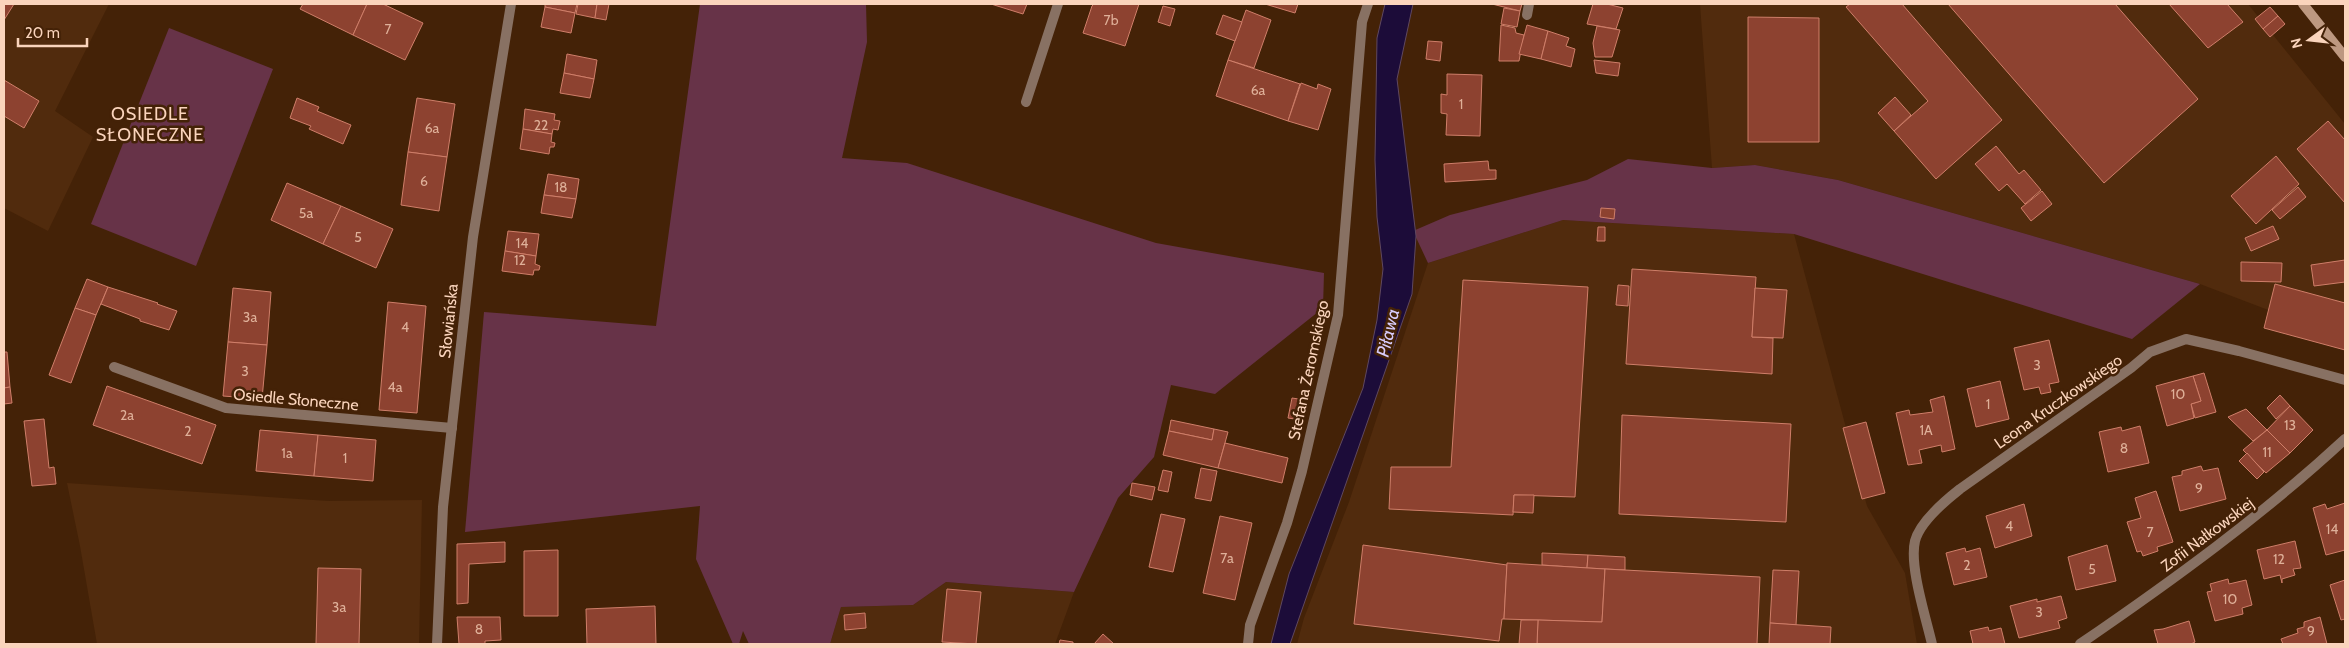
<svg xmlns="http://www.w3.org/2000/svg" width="2349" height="648" viewBox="0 0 2349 648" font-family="Cabin,sans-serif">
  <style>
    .built { fill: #512b0d }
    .green { fill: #673348 }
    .water { fill: #1c0c39; stroke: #5f4860 }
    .building { fill: #8d4230; stroke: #cf7e69 }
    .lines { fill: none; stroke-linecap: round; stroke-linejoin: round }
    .street { stroke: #887163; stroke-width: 10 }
    .secondary { stroke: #bd9880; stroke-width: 10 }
    .labels { text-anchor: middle; stroke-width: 5; stroke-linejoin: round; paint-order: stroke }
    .number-label { font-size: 14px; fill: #dfb099 }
    .street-label { font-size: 16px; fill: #fad4bc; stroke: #442207 }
    .neighbourhood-label { font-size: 18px; letter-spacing: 1px; fill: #fad4bc; stroke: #442207 }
    .water-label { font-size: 18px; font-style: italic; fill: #d7ccfc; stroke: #442207 }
  </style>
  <rect width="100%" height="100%" fill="#442207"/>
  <g class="built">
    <path d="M4,4H109L55,111L93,137L48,231L4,208Z"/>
    <path d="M1700,4H2248L2345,124V339L2200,284L1838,180L1755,165L1712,168Z"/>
    <path d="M1563,220L1794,234L1867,506L1905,573L1917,644H1297L1304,618L1349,502L1428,263Z"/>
    <path d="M67,483L328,501L422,500L419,644H97L80,546Z"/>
    <path d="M946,582L1074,592L1055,644H830L841,607L913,605Z"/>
  </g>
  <g class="green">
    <path d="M700,4H866L867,42L842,158L907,163L1156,243L1324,273L1323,308L1215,394L1171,385L1154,457L1118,498L1074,592L946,582L913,605L841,607L830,644H749L743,631L739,644H733L696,559L700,506L465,532L484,312L656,326Z"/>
    <path d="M169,28L273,69L196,266L91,224Z"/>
    <path d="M1628,159L1712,168L1755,165L1838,180L2200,284L2132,339L1794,234L1563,220L1428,263L1413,231L1450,215L1587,180Z"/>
  </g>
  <path class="water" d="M1385,4H1413L1397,79L1416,236L1412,294L1290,644H1271L1289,574L1363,388L1377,320L1383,269L1377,217L1375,160L1377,38Z"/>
  <g class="building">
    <path d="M4,4H14L4,20Z"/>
    <path d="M303,4H367L353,35L300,9Z"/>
    <path d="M367,4H383L423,23L405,60L353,35Z"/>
    <path d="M545,4H577L575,13L545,7Z"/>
    <path d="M578,4H597L595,18L576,14Z"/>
    <path d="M597,4H609L606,20L595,18Z"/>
    <path d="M991,4H1027L1023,14Z"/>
    <path d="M1094,4H1139L1125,46L1083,33L1092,6Z"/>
    <path d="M1265,4H1298L1295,13Z"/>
    <path d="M1492,4H1522L1520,11Z"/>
    <path d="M1593,4H1607L1623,8L1616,29L1587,24Z"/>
    <path d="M1850,4H1902L2002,120L1936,179L1894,131L1928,101L1846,7Z"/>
    <path d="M1948,4H2115L2198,99L2104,183Z"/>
    <path d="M2169,4H2227L2243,22L2208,48Z"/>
    <path d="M1163,6L1175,9L1170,26L1158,22Z"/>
    <path d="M545,7L575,13L571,33L541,27Z"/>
    <path d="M2270,7L2278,16L2263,29L2255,19Z"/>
    <path d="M1504,8L1520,11L1517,27L1501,24Z"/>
    <path d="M1246,10L1271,20L1254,68L1228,60Z"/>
    <path d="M1223,15L1242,22L1235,41L1216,34Z"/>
    <path d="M2278,16L2285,24L2270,37L2263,29Z"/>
    <path d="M1748,17L1819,18V142H1748Z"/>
    <path d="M1501,25L1515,28L1516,33L1524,35L1519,61H1499Z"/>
    <path d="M1527,25L1548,31L1541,59L1519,54Z"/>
    <path d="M1597,26L1620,30L1612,57H1595L1593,43Z"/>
    <path d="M1548,31L1569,38L1566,46L1575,49L1571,67L1541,59Z"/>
    <path d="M1428,41L1442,42L1440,61L1426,59Z"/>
    <path d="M567,54L597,60L594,79L564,73Z"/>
    <path d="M1228,60L1300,84L1288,121L1216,96Z"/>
    <path d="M1594,60L1620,63L1618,76L1596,73Z"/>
    <path d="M564,73L594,79L590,98L560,93Z"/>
    <path d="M1447,74L1482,75L1480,136L1446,135L1447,114L1441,113V94L1447,95Z"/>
    <path d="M4,80L39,101L24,128L4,116Z"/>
    <path d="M1301,83L1317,89L1318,84L1331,89L1318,130L1288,121Z"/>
    <path d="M1895,97L1911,115L1894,131L1878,113Z"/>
    <path d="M297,98L319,107L317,111L351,125L343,144L309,129L311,126L290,118Z"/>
    <path d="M417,98L455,104L447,157L408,152Z"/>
    <path d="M525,109L555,114L554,120L560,121L558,130L553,129L552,134L523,129Z"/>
    <path d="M2328,121L2345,140V203L2297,149Z"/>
    <path d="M523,129L552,134L551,142L555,143L554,147H550L549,154L520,149Z"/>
    <path d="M1996,146L2019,174L2024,170L2041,190L2025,204L2007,184L1999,191L1975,164Z"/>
    <path d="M408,152L447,157L439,211L401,205Z"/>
    <path d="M2276,156L2299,184L2256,224L2231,196Z"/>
    <path d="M1488,161L1489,170H1496V179L1445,182L1444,164Z"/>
    <path d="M548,174L579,179L576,199L544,195Z"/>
    <path d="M287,183L341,206L323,244L271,220Z"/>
    <path d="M2298,187L2306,197L2280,219L2272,210Z"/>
    <path d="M2042,191L2052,204L2031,221L2021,208Z"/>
    <path d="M544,195L576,199L572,218L541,213Z"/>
    <path d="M341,206L393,229L376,268L323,244Z"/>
    <path d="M1601,208L1615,209L1614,219L1600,217Z"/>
    <path d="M2273,226L2279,239L2251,251L2245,238Z"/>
    <path d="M1598,227H1605V241H1597Z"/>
    <path d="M508,231L539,234L536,256L505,251Z"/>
    <path d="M505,251L536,256L535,264L540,266L539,270H534L533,275L502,271Z"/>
    <path d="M2345,260V282L2314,286L2311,265Z"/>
    <path d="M2241,262L2282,263L2281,282L2241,281Z"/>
    <path d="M1632,269L1756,277L1752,337L1773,338L1772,374L1626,364Z"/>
    <path d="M87,279L108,287L96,315L75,308Z"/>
    <path d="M1463,280L1588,287L1575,497L1514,495L1513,515L1389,509L1391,467H1451Z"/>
    <path d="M2275,284L2345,303V350L2264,328Z"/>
    <path d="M1618,285L1629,286L1628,306L1616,305Z"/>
    <path d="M108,287L158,303L157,304L177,311L169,330L140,321V319L101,304Z"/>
    <path d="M233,288L271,292L267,345L228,342Z"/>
    <path d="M1755,288L1787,290L1783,338L1752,337Z"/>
    <path d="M388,302L426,306L417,413L379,410Z"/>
    <path d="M75,308L96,315L71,383L49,375Z"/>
    <path d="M2049,340L2059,382L2049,384L2051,392L2041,394L2039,387L2024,390L2014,348Z"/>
    <path d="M228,342L267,345L262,399L223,396Z"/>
    <path d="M4,352H7L10,387L4,388Z"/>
    <path d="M2204,373L2216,412L2195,418L2191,404L2201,401L2193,376Z"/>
    <path d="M2193,376L2201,401L2191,404L2194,418L2167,426L2156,386Z"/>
    <path d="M2000,381L2009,419L1976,427L1967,389Z"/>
    <path d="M107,386L216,425L202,464L93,425Z"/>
    <path d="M10,387L12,403L4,404V388Z"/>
    <path d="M2280,395L2290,406L2276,419L2267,408Z"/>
    <path d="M1944,396L1955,449L1942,452L1941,445L1919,450L1922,463L1908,465L1896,413L1909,410L1910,415L1933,412L1930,400Z"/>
    <path d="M1292,398L1305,400L1301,420L1288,418Z"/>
    <path d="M2290,406L2313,430L2290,453L2267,430Z"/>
    <path d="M2246,409L2267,430L2253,441L2228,417Z"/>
    <path d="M1622,415L1791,424L1786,522L1619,514Z"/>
    <path d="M44,419L49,468L54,467L56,484L32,486L24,421Z"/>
    <path d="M1171,420L1214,429L1212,440L1169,431Z"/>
    <path d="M1866,422L1885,493L1862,499L1843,428Z"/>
    <path d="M2140,426L2149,463L2108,472L2099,432L2121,427L2122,431Z"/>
    <path d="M1214,429L1228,432L1218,468L1163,455L1169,431L1212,440Z"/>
    <path d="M260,430L318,435L314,476L256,471Z"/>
    <path d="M2267,430L2290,453L2266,473L2243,450Z"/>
    <path d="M318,435L376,440L373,481L314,476Z"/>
    <path d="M1225,443L1288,458L1282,483L1218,468Z"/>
    <path d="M2247,453L2264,472L2257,479L2239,461Z"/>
    <path d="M2201,466L2203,471L2218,468L2226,499L2180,511L2172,477L2182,475V471Z"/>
    <path d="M1201,468L1217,471L1211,501L1195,498Z"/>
    <path d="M1163,470L1172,472L1168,492L1158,490Z"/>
    <path d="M1132,483L1155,487L1152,500L1130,495Z"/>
    <path d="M2156,491L2173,542L2157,547L2158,551L2143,556L2141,551L2137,552L2127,522L2141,518L2135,498Z"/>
    <path d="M1514,495H1534L1533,513L1513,512Z"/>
    <path d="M2345,503V550L2326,555L2313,508L2325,504L2327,509Z"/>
    <path d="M2024,504L2032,536L1995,548L1986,516Z"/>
    <path d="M1161,514L1185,519L1173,572L1149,567Z"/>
    <path d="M1220,516L1252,523L1235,600L1203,593Z"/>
    <path d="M2295,541L2301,568L2293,569L2295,575L2282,579V583L2280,575L2264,579L2257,550Z"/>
    <path d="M505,542V562L469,564L468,603L457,604V544Z"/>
    <path d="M1363,545L1507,565L1504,619H1502L1499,641L1354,624Z"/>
    <path d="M2107,545L2116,581L2076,590L2068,557Z"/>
    <path d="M1965,548L1966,552L1980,548L1987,577L1954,585L1946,553Z"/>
    <path d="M558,550V616H524V551Z"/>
    <path d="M1542,553L1588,555L1587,568L1542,565Z"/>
    <path d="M1588,555L1625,557V570L1587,568Z"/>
    <path d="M1507,563L1605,569L1602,622L1504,619Z"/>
    <path d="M318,568L361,569L359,644H316Z"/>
    <path d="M1605,569L1760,577L1757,644H1537L1538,620L1602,622Z"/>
    <path d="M1773,570L1799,571L1796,625L1770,623Z"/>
    <path d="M2228,579L2229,584L2246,580L2252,605L2242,608L2243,614L2215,621L2207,592L2212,591L2210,584Z"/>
    <path d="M2345,580V619L2341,620L2330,585Z"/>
    <path d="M947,589L981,592L976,644L942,642Z"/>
    <path d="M2061,596L2067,618L2058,621L2060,628L2019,638L2010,606L2037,599V602Z"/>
    <path d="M655,606L656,644H587L586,609Z"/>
    <path d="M865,613L866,628L845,630L844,615Z"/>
    <path d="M457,617H500L501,640L485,641V644H459Z"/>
    <path d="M2320,617L2327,644H2283L2281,639L2298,633L2297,629L2304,627V622Z"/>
    <path d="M1521,620H1538L1537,644H1519Z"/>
    <path d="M2189,621L2195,642L2191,644H2158L2154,630L2163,629Z"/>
    <path d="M1770,623L1831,627L1830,644H1769Z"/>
    <path d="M1988,627L1989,631L2001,628L2005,644H1973L1970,631Z"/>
    <path d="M1103,634L1114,644H1094Z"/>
    <path d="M1060,640L1073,642V644H1059Z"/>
  </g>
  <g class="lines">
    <g class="street">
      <path d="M1527,15L1529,4"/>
      <path d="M1026,102L1058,4"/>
      <path d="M114,367L226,408L452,428"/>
      <path d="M437,644L443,507L473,237L511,4"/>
      <path d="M1248,644L1250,625L1287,523L1302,471L1338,315L1362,22L1368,4"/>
      <path d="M1932,644C1926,618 1909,566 1915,541C1920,522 1946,500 1960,489L2131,368L2150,352L2186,339L2239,351L2345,380"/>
      <path d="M2080,644C2172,581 2263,515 2345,439"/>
    </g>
    <path class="secondary" d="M2303,4L2345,57"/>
  </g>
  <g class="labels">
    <g class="number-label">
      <text x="1111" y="25">7b</text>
      <text x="388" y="34">7</text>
      <text x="1258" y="95">6a</text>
      <text x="1461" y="109">1</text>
      <text x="541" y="130">22</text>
      <text x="432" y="133">6a</text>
      <text x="424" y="186">6</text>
      <text x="561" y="192">18</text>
      <text x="306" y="218">5a</text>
      <text x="358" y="242">5</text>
      <text x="522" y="248">14</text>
      <text x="520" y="265">12</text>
      <text x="250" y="322">3a</text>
      <text x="405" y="332">4</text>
      <text x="2037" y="370">3</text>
      <text x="245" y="376">3</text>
      <text x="395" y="392">4a</text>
      <text x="2178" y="399">10</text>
      <text x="1988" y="409">1</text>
      <text x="127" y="420">2a</text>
      <text x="2290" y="430">13</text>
      <text x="1926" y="435">1A</text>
      <text x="188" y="436">2</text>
      <text x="2124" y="453">8</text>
      <text x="2267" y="457">11</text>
      <text x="287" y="458">1a</text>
      <text x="345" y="463">1</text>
      <text x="2199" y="493">9</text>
      <text x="2009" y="531">4</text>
      <text x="2332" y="534">14</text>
      <text x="2150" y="537">7</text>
      <text x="1227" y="563">7a</text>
      <text x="2279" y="564">12</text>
      <text x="1967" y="570">2</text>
      <text x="2092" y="574">5</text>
      <text x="2230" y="604">10</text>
      <text x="339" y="612">3a</text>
      <text x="2039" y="617">3</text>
      <text x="479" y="634">8</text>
      <text x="2311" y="636">9</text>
    </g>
    <g class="street-label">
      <text transform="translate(448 321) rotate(-84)" y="6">Słowiańska</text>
      <text transform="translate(1308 370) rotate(-78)" y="6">Stefana Żeromskiego</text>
      <text transform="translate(296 399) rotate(5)" y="6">Osiedle Słoneczne</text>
      <text transform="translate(2058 401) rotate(-35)" y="6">Leona Kruczkowskiego</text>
      <text transform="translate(2207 534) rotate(-37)" y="6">Zofii Nałkowskiej</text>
    </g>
    <g class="neighbourhood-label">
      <text x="150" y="120">OSIEDLE<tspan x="150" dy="21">SŁONECZNE</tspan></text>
    </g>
    <g class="water-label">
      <text transform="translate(1388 333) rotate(-77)" y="6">Piława</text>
    </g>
  </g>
  <rect width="2349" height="648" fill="none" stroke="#fad4bc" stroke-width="10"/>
  <g transform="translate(2309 40) rotate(255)" stroke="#442207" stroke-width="4" paint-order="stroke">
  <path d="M0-4L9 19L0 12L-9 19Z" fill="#fad4bc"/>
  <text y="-8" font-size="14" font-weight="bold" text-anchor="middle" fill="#fad4bc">N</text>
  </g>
  <path d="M18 38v8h69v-8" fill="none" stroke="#fad4bc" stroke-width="2.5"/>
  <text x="25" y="38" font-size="15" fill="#fad4bc" stroke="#442207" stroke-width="4" paint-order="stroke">20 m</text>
</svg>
